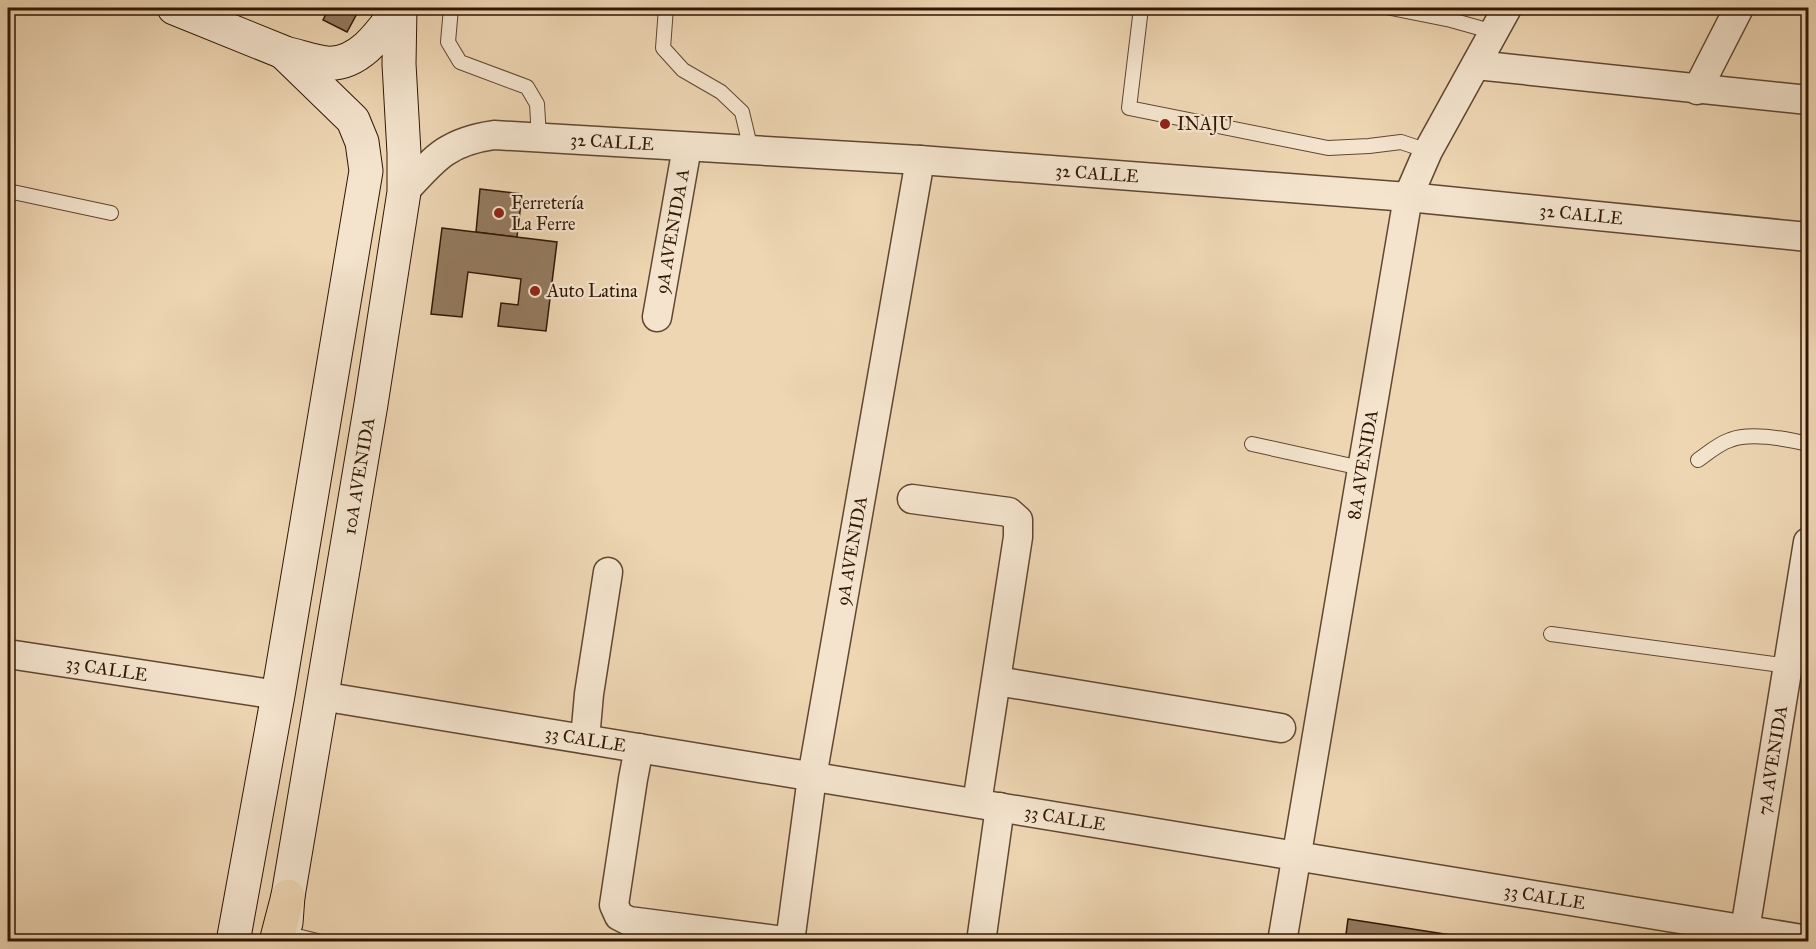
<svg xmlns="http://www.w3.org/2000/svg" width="1816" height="949" viewBox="0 0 1816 949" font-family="'IM FELL Great Primer',serif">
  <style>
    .building { fill: #937a5f; stroke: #311705; stroke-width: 1.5 }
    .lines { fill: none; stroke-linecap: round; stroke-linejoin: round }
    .service-casing { stroke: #604730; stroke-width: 16 }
    .minor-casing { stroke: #604730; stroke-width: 31 }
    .secondary-casing { stroke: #311705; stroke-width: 35 }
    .primary-casing { stroke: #311705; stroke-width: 35 }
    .service { stroke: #f4e4ce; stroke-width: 14 }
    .minor { stroke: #f4e4ce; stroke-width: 28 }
    .secondary { stroke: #f4e4ce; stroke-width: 33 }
    .primary { stroke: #eed6b3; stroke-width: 33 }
    .poi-dot { fill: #8f2418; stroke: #f4e4ce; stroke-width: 2 }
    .labels { text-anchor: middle; stroke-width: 4.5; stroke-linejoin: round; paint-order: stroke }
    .poi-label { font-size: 18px; fill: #311705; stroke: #f4e4ce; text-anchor: start }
    .street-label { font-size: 18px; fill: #311705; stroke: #f4e4ce }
  </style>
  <rect width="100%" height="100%" fill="#eed6b3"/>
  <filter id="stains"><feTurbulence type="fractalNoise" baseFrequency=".00333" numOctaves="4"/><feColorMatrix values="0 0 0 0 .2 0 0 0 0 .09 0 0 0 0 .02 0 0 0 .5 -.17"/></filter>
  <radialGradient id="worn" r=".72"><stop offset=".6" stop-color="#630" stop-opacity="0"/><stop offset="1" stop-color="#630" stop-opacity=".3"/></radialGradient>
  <g class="building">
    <path d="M329,8H360L347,32L323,20Z"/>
    <path d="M480,189L522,194L517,237L476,232Z"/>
    <path d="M442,228L557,242L546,331L498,326L501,303L518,305L521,279L468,272L462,317L431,314Z"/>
    <path d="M1348,919L1496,942H1345Z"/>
  </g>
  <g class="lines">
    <g class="service-casing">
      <g id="service">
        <path d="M451,8L448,42L460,62L527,87L537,104L539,138"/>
        <path d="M666,8L663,48L683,70L721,92L742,112L751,150"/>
        <path d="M1141,8L1129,108L1328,148L1369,146L1401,142L1428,151"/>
        <path d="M1391,8L1451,20L1494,32"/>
        <path d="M8,191L111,213"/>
        <path d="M1252,444L1361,468"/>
        <path d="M1698,460C1708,453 1718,444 1730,440C1750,432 1787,439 1808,444"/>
        <path d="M1551,634L1788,666"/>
        <path d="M285,933L321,942"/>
      </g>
    </g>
    <g class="minor-casing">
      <g id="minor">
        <path d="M1476,65L1808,100"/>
        <path d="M1697,90L1739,8"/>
        <path id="s1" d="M404,192C434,159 446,142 494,135L920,160L1408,197L1808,237"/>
        <path id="s2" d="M657,317L687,147"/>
        <path d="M912,499L1009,512L1018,520V537L977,803"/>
        <path id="s3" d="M8,654L278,695"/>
        <path d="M997,681L1281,728"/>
        <path id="s4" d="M321,696L1808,940"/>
        <path d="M585,739L589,694L608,572"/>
        <path d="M639,748L633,779L614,905L619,916L629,921L792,942"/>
        <path id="s5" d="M790,942L812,777L920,160"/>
        <path d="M981,942L1000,807"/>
        <path id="s6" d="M1282,942L1408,197L1428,151L1507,8"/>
        <path id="s7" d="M1743,942L1808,542"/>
      </g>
    </g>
    <g class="secondary-casing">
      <g id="secondary">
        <path d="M174,8L283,52L353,120L362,142L366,171L278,695L233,942"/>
        <path d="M284,53C298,56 313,61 326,63C360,66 383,30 399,8"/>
        <path id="s8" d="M286,923L288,896L371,404L404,192V153L399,64L400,8"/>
      </g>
    </g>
    <g class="primary-casing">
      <path id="primary" d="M276,942L288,896"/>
    </g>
    <use href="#service" class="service"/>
    <use href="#minor" class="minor"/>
    <use href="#secondary" class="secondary"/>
    <use href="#primary" class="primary"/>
  </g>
  <g class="poi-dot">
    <circle cx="1165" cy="124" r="6"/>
    <circle cx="499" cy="213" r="6"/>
    <circle cx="535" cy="291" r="6"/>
  </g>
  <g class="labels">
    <g class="poi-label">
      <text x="1177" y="130">INAJU</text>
      <text x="511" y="209">Ferretería<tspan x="511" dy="21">La Ferre</tspan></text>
      <text x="547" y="297">Auto Latina</text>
    </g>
    <g class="street-label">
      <text dy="6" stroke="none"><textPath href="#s1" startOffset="228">32 CALLE</textPath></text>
      <text dy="6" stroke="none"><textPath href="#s1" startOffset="714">32 CALLE</textPath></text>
      <text dy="6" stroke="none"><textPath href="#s1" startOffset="1200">32 CALLE</textPath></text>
      <text dy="6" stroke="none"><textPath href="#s2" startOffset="87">9A AVENIDA A</textPath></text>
      <text dy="6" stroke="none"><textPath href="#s6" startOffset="484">8A AVENIDA</textPath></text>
      <text dy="6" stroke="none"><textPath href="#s8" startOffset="453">10A AVENIDA</textPath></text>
      <text dy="6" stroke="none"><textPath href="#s5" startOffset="396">9A AVENIDA</textPath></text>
      <text dy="6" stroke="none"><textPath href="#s3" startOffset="100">33 CALLE</textPath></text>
      <text dy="6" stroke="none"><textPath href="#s4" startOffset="268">33 CALLE</textPath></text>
      <text dy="6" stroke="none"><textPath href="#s7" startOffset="184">7A AVENIDA</textPath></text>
      <text dy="6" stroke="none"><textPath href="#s4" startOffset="754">33 CALLE</textPath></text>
      <text dy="6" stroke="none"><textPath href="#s4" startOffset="1240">33 CALLE</textPath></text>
    </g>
  </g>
  <rect width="1816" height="949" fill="none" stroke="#eed6b3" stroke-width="30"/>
  <rect x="9" y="9" width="1798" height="931" fill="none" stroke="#311705" stroke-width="3"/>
  <rect x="15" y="15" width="1786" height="919" fill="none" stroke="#311705" stroke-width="1.5"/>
  <rect width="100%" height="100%" filter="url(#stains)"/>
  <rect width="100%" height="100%" fill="url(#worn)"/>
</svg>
